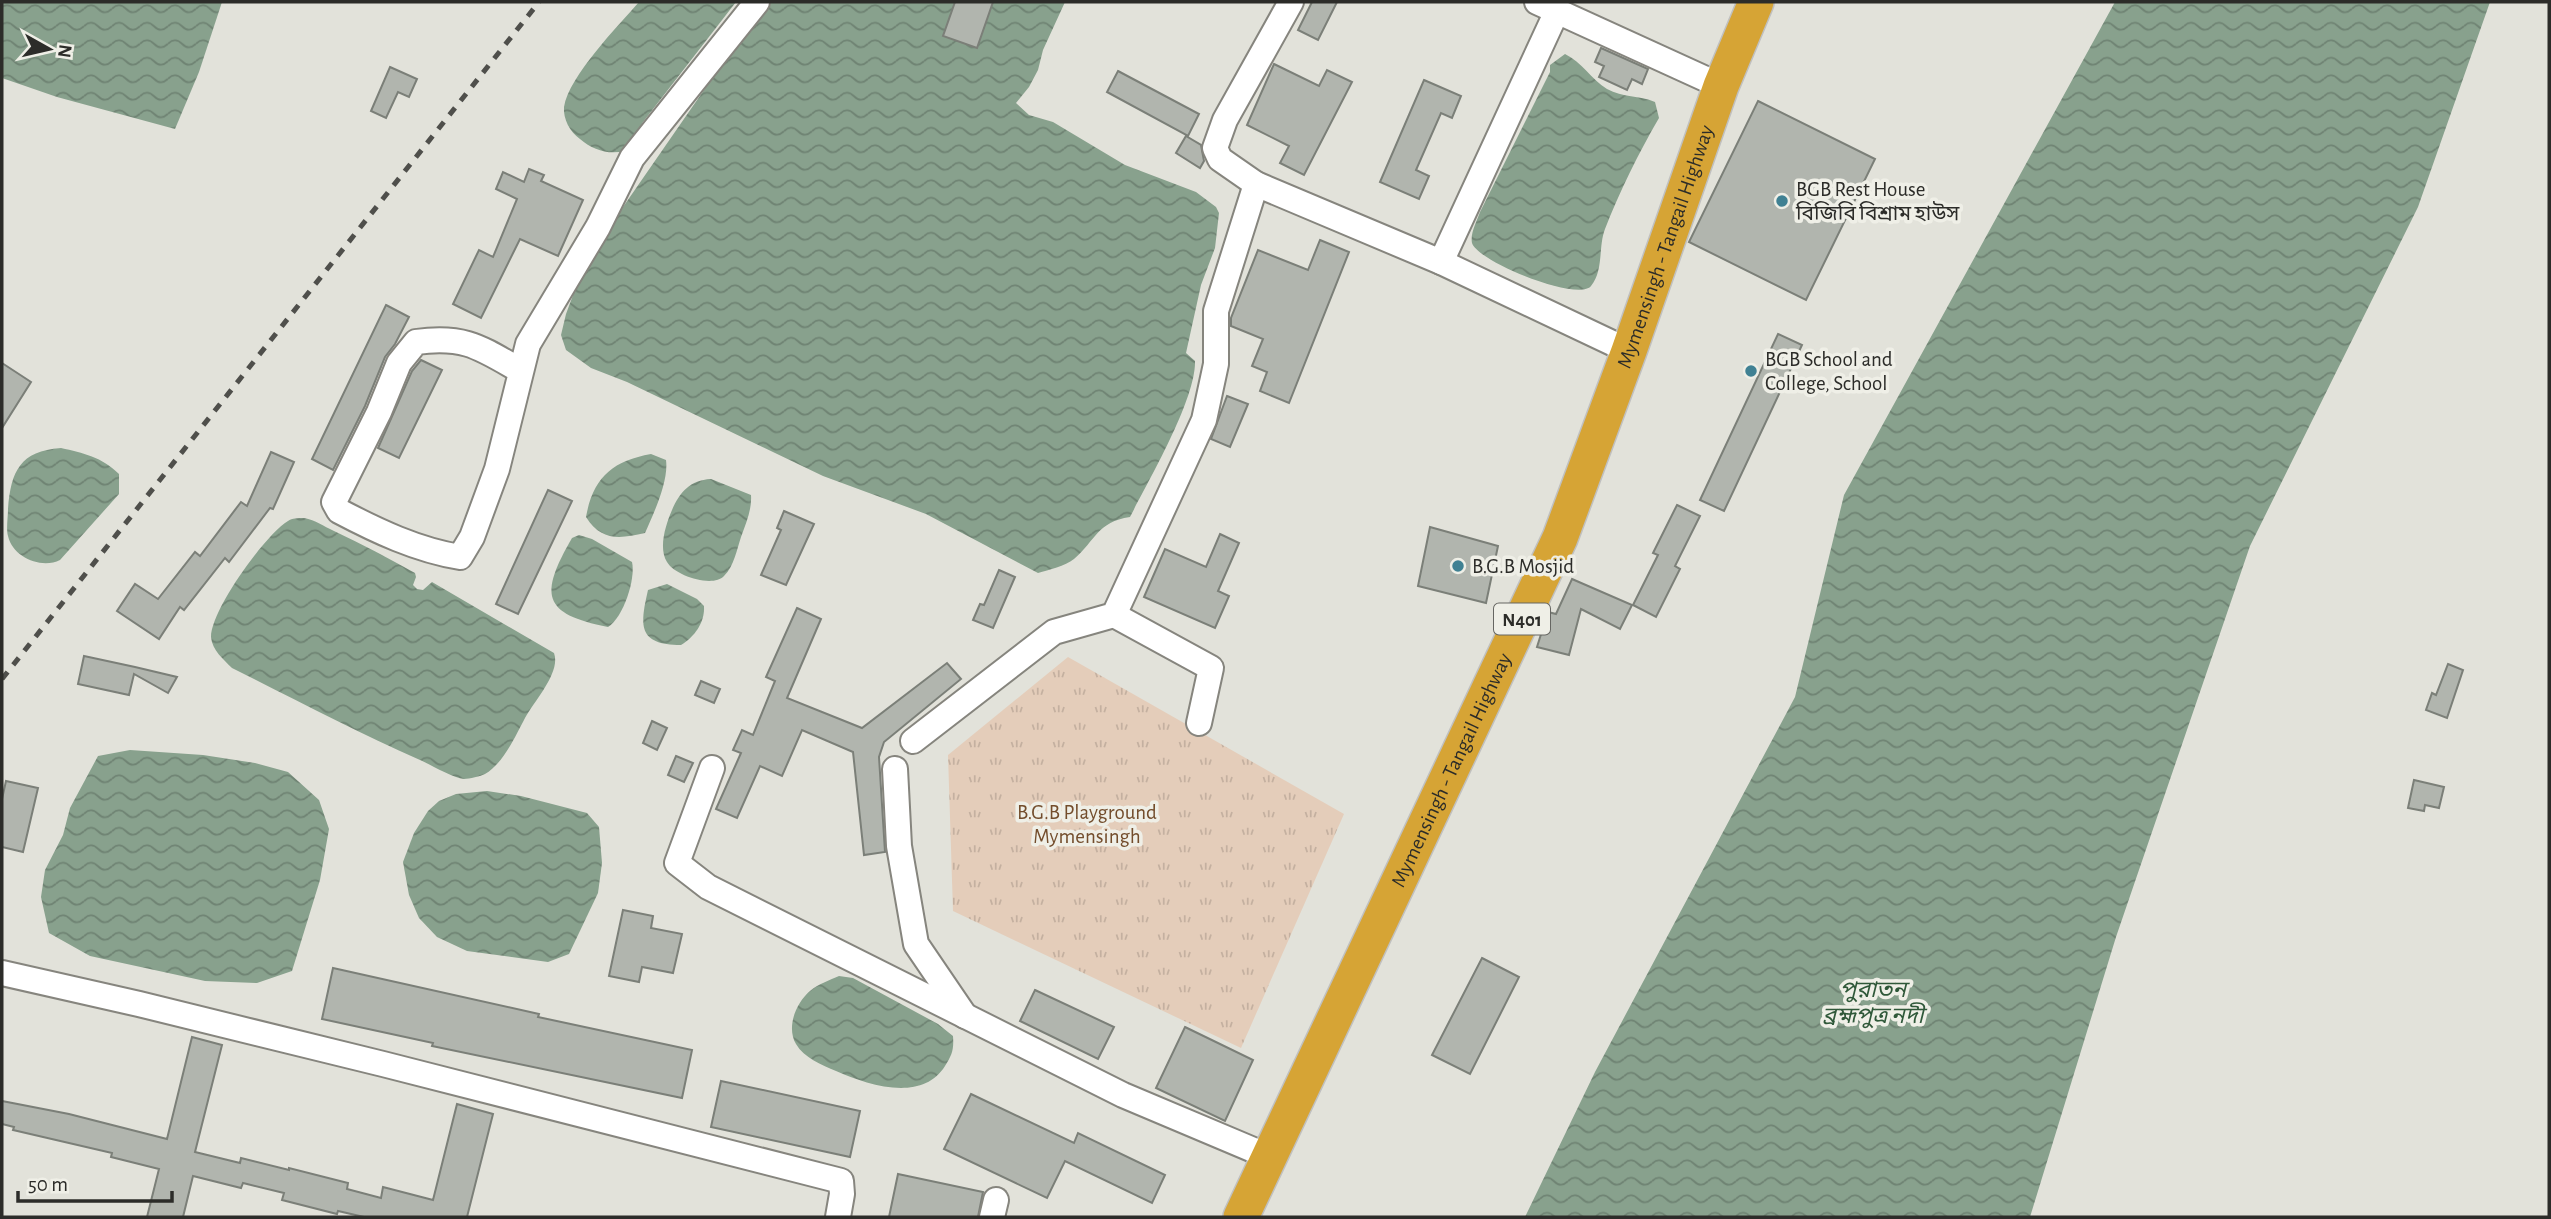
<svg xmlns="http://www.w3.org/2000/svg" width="2551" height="1219" viewBox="0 0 2551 1219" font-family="'Alegreya Sans','Noto Sans Bengali',sans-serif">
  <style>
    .park { fill: url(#park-tufts) }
    .water { fill: url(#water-waves) }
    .building { fill: #b1b5ae; stroke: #7b7f78; stroke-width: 2 }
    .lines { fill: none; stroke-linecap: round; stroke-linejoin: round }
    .minor-casing { stroke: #86857e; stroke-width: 28 }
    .highway-casing { stroke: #c0c0bf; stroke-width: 38 }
    .minor { stroke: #fff; stroke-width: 24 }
    .highway { stroke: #d6a435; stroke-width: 35 }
    .rail { stroke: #4f4f4b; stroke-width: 5; stroke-dasharray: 9 9; stroke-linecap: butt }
    .poi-dot { fill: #408193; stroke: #efefe7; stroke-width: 2.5 }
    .labels { text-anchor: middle; stroke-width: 7; stroke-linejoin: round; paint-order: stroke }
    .shield { fill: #efefe7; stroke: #666662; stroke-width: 2 }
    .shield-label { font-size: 19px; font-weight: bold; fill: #2c2c29 }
    .poi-label { font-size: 21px; fill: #2c2c29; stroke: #efefe7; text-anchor: start }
    .street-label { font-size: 21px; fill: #2c2c29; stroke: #efefe7 }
    .park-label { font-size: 21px; fill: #734d2c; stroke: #efefe7 }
    .water-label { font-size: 23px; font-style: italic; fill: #2f5839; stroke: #efefe7 }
  </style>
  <defs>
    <pattern id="park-tufts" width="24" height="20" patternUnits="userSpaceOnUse" patternTransform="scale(1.75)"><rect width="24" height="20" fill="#e4cdba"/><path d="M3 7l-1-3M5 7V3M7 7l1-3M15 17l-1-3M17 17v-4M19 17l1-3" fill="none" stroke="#c4b0a0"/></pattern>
    <pattern id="water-waves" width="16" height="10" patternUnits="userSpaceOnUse" patternTransform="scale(1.75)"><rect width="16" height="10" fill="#88a18d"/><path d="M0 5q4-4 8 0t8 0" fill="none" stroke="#6f8373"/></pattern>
  </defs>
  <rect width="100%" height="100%" fill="#e2e2da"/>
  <path class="park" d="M1068,657L1344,814L1241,1048L953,911L948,755Z"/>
  <g class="water">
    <path d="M2,2H222L199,72L175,129L57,97L2,78Z"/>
    <path d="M639,2H736L643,122L625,151C608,155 593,150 580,139C570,132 563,119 564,107C569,76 618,26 639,2Z"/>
    <path d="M771,2H1065L1043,50L1038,70L1029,87L1016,103L1029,115L1053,122L1125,165L1196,192L1216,207L1219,213L1215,248L1201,285L1186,353L1195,361C1196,399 1149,480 1130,517C1097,522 1096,540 1074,559C1065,566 1049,570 1038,573L926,514L823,476L627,382L591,368L566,350L561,335L566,314L579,279L623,207L713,77Z"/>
    <path d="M2115,2H2490L2418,207L2250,546L2116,937L2030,1217H1525L1595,1072L1795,697L1844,495Z"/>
    <path d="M1565,54C1582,62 1591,79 1607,89C1623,98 1639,95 1655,102L1659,118C1639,152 1619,193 1605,229C1598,247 1604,270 1591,286C1578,302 1478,262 1472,243C1470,233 1477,221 1480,212L1550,72V65Z"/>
    <path d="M61,448C83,453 102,457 119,474V494L60,560C42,569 13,558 8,536C6,529 8,517 8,509C11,471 20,451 61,448Z"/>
    <path d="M651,454L666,460C669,481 653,515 645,533C619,539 601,541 586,517C593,478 612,461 651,454Z"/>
    <path d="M711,479L751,495C752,510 746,523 741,537C737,549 734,566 724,576C713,588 675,576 667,562C658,548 666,524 672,510C680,492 690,480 711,479Z"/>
    <path d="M304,518C316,520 323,526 334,531C362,544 388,558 415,573L416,577L413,585L417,589L423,590L432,582L554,653C561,672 535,700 525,718C516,735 503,764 485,774C481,776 469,779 464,779C453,778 431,765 420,760C356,732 294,699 232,668C224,660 212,650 211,637C211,610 265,535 288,521C292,518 298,518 304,518Z"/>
    <path d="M579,535L592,539L632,562C636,579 623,618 608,627C542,614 539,595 572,538Z"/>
    <path d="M667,584L697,599L704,606C705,623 694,637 681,645C637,645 640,625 648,590Z"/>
    <path d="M130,750L203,755L255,763L288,772L319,800L329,829L320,880L292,971L257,983L205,981L90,956L49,933L41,897L45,870L63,835L70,808L98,756Z"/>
    <path d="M487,791L521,796L587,813L599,827L602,863L598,893L569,954L548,962L467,951L437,937L419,918L409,895L403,862L414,833L428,811L439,801L456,794Z"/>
    <path d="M839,976L853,978L938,1024L953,1036C954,1050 952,1055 945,1066C922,1103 868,1085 836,1071C822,1065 804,1058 796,1044C786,1027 796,1003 810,991C818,984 830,980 839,976Z"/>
  </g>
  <g class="building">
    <path d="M955,2H993L977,48L943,36Z"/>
    <path d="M1312,2H1337L1318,40L1298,30Z"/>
    <path d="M1601,48L1648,69L1642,84L1632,79L1627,90L1599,77L1604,66L1595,62Z"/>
    <path d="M1274,64L1319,86L1327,70L1352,82L1304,175L1280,163L1289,146L1247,125Z"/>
    <path d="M390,67L417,79L409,97L398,92L386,118L371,111Z"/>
    <path d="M1118,71L1199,114L1188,136L1107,92Z"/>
    <path d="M1424,80L1461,96L1452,118L1441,113L1416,170L1429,176L1419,199L1380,182Z"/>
    <path d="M1758,101L1875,159L1806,300L1689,242Z"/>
    <path d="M1186,136L1201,145L1204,161L1200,168L1176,153Z"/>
    <path d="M529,169L544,175L541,181L583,200L558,256L520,239L481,318L453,304L479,250L493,257L517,199L496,189L503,172L524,182Z"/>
    <path d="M1320,240L1349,252L1289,403L1260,391L1267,372L1252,366L1263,339L1231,326V318L1258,250L1308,270Z"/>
    <path d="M386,305L409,317L395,344L385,357L365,406L333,470L312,459Z"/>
    <path d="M1778,334L1802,345L1724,511L1700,500Z"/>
    <path d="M421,360L442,370L399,458L378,448L412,371Z"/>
    <path d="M2,363L31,382L2,428Z"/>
    <path d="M1227,396L1248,404L1230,447L1211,439Z"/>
    <path d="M271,452L294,462L273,509L270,508L229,562L225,558L184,610L180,607L159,639L117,611L135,584L158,599L195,552L200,556L241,502L247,506Z"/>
    <path d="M548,490L572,501L518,614L496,604Z"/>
    <path d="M1677,505L1700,516L1675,566L1680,569L1656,617L1633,605L1658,555L1653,553Z"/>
    <path d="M784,511L814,524L786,585L761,575L781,530L777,528Z"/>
    <path d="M1430,527L1498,546L1486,603L1418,586Z"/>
    <path d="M1220,534L1239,543L1218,591L1229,596L1215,628L1144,597L1165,549L1206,567Z"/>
    <path d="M999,570L1015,577L993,628L973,620L980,604L984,605Z"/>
    <path d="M1572,579L1632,605L1620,629L1581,609L1569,655L1537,647L1548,612L1556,614Z"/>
    <path d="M797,608L821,619L787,698L862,728L947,663L961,679L884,742L879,757L885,852L864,855L853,752L802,730L782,776L760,766L737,818L716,809L741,753L733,750L742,730L753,735L775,681L766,677Z"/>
    <path d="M84,656L135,667L177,677L168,693L134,674L129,695L78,684Z"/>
    <path d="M2448,664L2463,670L2447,718L2426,710L2432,693L2436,695Z"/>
    <path d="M701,681L720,689L714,703L695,695Z"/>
    <path d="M652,721L667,728L657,750L643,743Z"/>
    <path d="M676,756L693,763L684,782L668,775Z"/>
    <path d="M2414,780L2444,787L2439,808L2425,805L2424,811L2408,808Z"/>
    <path d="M6,781L38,788L23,852L2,847V799Z"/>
    <path d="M623,910L653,916L651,928L682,934L673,973L642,967L639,982L609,976Z"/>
    <path d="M1482,958L1519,977L1470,1074L1432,1055Z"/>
    <path d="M333,968L539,1014L538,1017L692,1050L682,1098L432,1046L433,1043L322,1019Z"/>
    <path d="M1035,990L1114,1027L1098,1059L1020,1021Z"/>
    <path d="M1185,1027L1253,1060L1225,1121L1156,1088Z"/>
    <path d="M192,1037L222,1045L195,1152L240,1163L241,1158L289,1170V1168L348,1183L347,1189L381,1198L383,1187L433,1200L457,1104L493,1114L467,1217H364L338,1211L337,1214L282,1200L284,1193L243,1183L241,1188L193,1176L183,1217H147L159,1169L111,1157L112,1153L13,1130L14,1127L2,1124V1101L69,1114L167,1139Z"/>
    <path d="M721,1081L860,1111L850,1157L711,1127Z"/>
    <path d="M971,1094L1074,1143L1078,1133L1165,1175L1152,1203L1065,1161L1047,1198L944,1149Z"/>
    <path d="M898,1174L983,1192L978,1217H889Z"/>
  </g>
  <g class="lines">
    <g class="minor-casing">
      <g id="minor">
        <path d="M1291,2L1225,120L1215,148L1220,159L1256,184L1441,262L1557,11"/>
        <path d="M1537,2L1721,86"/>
        <path d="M1441,262L1629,351"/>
        <path d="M521,371C481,348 465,335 416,342L399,363L379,412L334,502L339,511C377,531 417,550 460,557L472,537L497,469L528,344L598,227L632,158L757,2"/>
        <path d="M1114,615L1211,668L1199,723"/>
        <path d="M913,741L1054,632L1114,615L1204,420L1216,364V311L1256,184"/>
        <path d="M712,768L677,863L708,887L1123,1095L1270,1157"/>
        <path d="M895,769L899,846L916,944L965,1016"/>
        <path d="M2,973L139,1004L383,1064L841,1181L842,1194L838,1217"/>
        <path d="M992,1217L996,1200"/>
      </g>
    </g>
    <g class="highway-casing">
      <g id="highway">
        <path id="s1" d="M1241,1217L1560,538L1629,351L1721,86L1756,2"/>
      </g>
    </g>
    <use href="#minor" class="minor"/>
    <use href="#highway" class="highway"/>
    <path class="rail" d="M2,679L539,2"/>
  </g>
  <g class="poi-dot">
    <circle cx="1782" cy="201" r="7"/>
    <circle cx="1751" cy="371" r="7"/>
    <circle cx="1458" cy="566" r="7"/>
  </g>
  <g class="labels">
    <rect class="shield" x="1494" y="603.5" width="56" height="31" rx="5"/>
    <g class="shield-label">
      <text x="1522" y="626">N401</text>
    </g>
    <g class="poi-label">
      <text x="1796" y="196">BGB Rest House<tspan x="1796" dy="24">বিজিবি বিশ্রাম হাউস</tspan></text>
      <text x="1765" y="366">BGB School and<tspan x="1765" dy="24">College, School</tspan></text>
      <text x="1472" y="573">B.G.B Mosjid</text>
    </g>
    <g class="street-label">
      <text dy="7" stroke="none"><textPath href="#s1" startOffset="1060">Mymensingh - Tangail Highway</textPath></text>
      <text dy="7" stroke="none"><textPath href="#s1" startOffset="494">Mymensingh - Tangail Highway</textPath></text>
    </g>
    <g class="park-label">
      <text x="1087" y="819">B.G.B Playground<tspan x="1087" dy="24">Mymensingh</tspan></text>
    </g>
    <g class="water-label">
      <text x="1873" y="997">পুরাতন<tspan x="1873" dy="26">ব্রহ্মপুত্র নদী</tspan></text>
    </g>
  </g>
  <rect width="2551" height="1219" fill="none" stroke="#2c2c29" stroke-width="7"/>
  <g transform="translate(49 49) rotate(98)" stroke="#efefe7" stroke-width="5" paint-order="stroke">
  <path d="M0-5L12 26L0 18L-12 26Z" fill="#2c2c29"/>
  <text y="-10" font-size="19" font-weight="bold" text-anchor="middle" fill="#2c2c29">N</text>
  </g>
  <path d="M18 1191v10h154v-10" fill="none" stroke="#2c2c29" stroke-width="3.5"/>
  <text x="28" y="1191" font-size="21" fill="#2c2c29" stroke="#efefe7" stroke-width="5" paint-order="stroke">50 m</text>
</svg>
